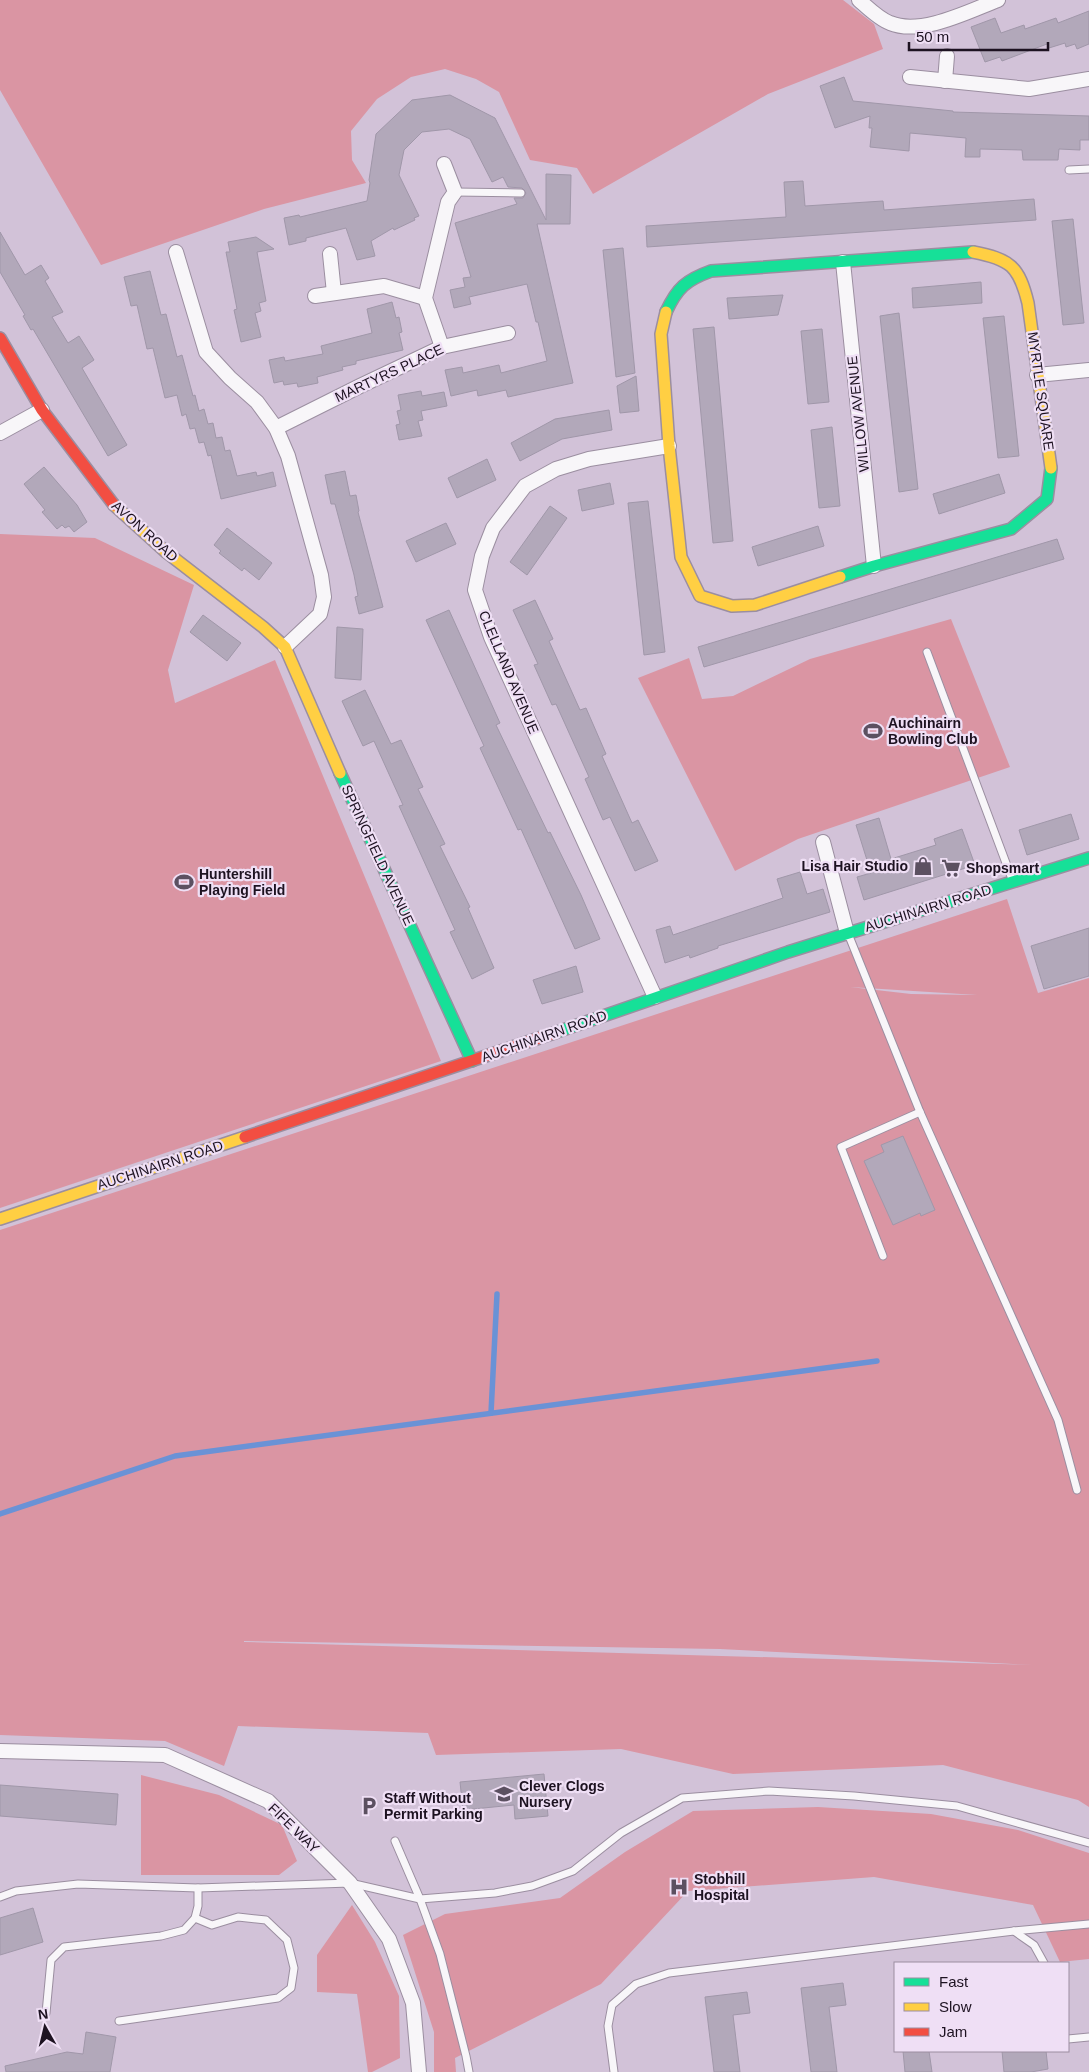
<svg xmlns="http://www.w3.org/2000/svg" width="1089" height="2072" viewBox="0 0 1089 2072" font-family="Arial,sans-serif">
  <style>
    .green { fill: #da95a3; fill-rule: evenodd }
    .lines { fill: none; stroke-linecap: round; stroke-linejoin: round }
    .stream { stroke: #6a92d6; stroke-width: 5.5 }
    .building { fill: #b2a8ba; stroke: #a097a9 }
    .lane-casing { stroke: #9b8ea0; stroke-width: 9 }
    .street-casing { stroke: #9b8ea0; stroke-width: 16 }
    .fast-casing { stroke: #9b8ea0; stroke-width: 14 }
    .slow-casing { stroke: #9b8ea0; stroke-width: 14 }
    .jam-casing { stroke: #9b8ea0; stroke-width: 14 }
    .lane { stroke: #f8f6f9; stroke-width: 7 }
    .street { stroke: #f8f6f9; stroke-width: 14 }
    .fast { stroke: #16e098; stroke-width: 11 }
    .slow { stroke: #ffcf43; stroke-width: 11 }
    .jam { stroke: #f24e42; stroke-width: 11 }
    .labels { text-anchor: middle; stroke-width: 4.5; stroke-linejoin: round; paint-order: stroke }
    .street-label { font-size: 14px; fill: #1d1221; stroke: #efdff5 }
    .poi-label { font-size: 14px; font-weight: bold; fill: #1d1221; stroke: #efdff5; text-anchor: start }
  </style>
  <rect width="100%" height="100%" fill="#d2c2d8"/>
  <g class="green">
    <path d="M0,0H843L874,24L883,49L768,94L593,194L577,168L530,160L499,92L476,79L445,69L411,77L377,99L351,131L352,160L366,183L264,209L101,265L0,90Z"/>
    <path d="M0,534L95,538L194,585L168,670L175,703L275,660L441,1061L0,1208Z"/>
    <path d="M951,619L1010,767L798,839L735,871L638,678L689,658L702,699L733,696L810,659Z"/>
    <path d="M1007,899L1038,993L1089,978V1807L1078,1800L943,1765L733,1774L621,1749L436,1755L428,1733L238,1726L224,1766L165,1741L0,1735V1230ZM850,987L977,995L911,994ZM244,1641L720,1649L1033,1665L244,1642Z"/>
    <path d="M141,1775L219,1795L282,1825L297,1861L279,1875H141Z"/>
    <path d="M818,1807L931,1814L1018,1830L1089,1853V1959L1060,1962L1033,1905L874,1877L688,1891L601,1984L455,2058L456,2072H434V2032L403,1935L445,1914L560,1898L625,1852L693,1811Z"/>
    <path d="M352,1905L375,1942L399,1996L400,2058L372,2072H368L357,1994L317,1992V1955Z"/>
  </g>
  <g class="lines">
    <g class="stream">
      <path d="M491,1413L497,1294"/>
      <path d="M0,1514L175,1456L877,1361"/>
    </g>
  </g>
  <g class="building">
    <path d="M1089,11V44L1077,49L1075,44L1066,47L1065,43L1049,48L1047,44L1002,61L1000,57L985,62L971,27L995,18L1001,33L1024,25L1025,29L1056,18L1058,23Z"/>
    <path d="M844,77L853,101L953,111V112L1089,116V140H1080V150L1059,149L1058,160H1023L1022,150L980,149V157H965L966,138L910,133L909,151L870,147L872,128H869L870,116L835,128L820,86Z"/>
    <path d="M450,95L495,118L546,220V174L571,175L570,224H537L573,383L508,397L506,390L478,396L477,390L451,396L445,370L462,367L463,373L499,365L501,373L547,361L538,322H536L527,284L469,297L471,304L454,308L450,290L465,287L463,278L471,277L455,223L517,204L514,198H523L526,193L522,188L508,187L503,177L492,182L470,139L449,129L422,132L404,150L399,175L419,216L414,218L415,220L394,230L393,228L371,241L375,256L357,260L346,228L306,238V241L289,245L284,218L299,215L300,217L367,201L370,183L369,180L376,134L412,100Z"/>
    <path d="M803,181L805,206L883,201L884,210L1034,199L1036,220L647,247L646,226L786,217L784,182Z"/>
    <path d="M1073,219L1084,323L1063,325L1052,221Z"/>
    <path d="M0,232L25,275L41,265L49,278L45,281L63,312L52,317L68,343L79,336L94,360L82,368L127,445L108,456L33,329L31,330L23,316L25,315L0,272Z"/>
    <path d="M256,237L274,249L257,252L266,301L259,303L261,311L255,313L261,337L241,342L234,310L237,309L226,252H230L228,242Z"/>
    <path d="M623,248L635,373L616,377L603,250Z"/>
    <path d="M150,271L161,315L166,314L177,357L182,355L193,396L195,395L199,411L204,409L208,424L213,423L216,438L222,437L225,451L230,450L237,476L256,472L257,476L273,472L276,486L221,499L211,455L208,456L204,442L199,443L195,428L190,429L186,414L182,416L177,395L165,398L153,348L147,349L137,305L131,306L124,277Z"/>
    <path d="M981,282L982,303L913,308L912,288Z"/>
    <path d="M783,295L778,315L729,319L727,298Z"/>
    <path d="M392,302L396,318L399,317L402,332L399,333L403,350L356,361V364L342,367L343,370L317,377L318,383L298,387L297,383L284,385L283,381L274,383L269,360L284,357L285,361L323,354L321,346L372,333L367,309Z"/>
    <path d="M899,313L918,489L899,492L880,316Z"/>
    <path d="M1004,316L1019,456L998,458L983,318Z"/>
    <path d="M714,327L733,541L713,543L693,329Z"/>
    <path d="M822,329L829,402L808,404L801,331Z"/>
    <path d="M636,376L639,411L620,413L617,386Z"/>
    <path d="M421,391L422,396L444,392L447,406L421,411L423,420L418,421L422,436L399,440L396,425L400,424L397,411L401,410L398,395Z"/>
    <path d="M609,410L612,430L562,439L520,461L511,443L555,419Z"/>
    <path d="M832,427L840,506L819,508L811,430Z"/>
    <path d="M487,459L496,480L457,498L448,478Z"/>
    <path d="M44,467L77,505L87,522L74,532L69,526L65,528L62,525L57,529L42,512L45,510L24,484Z"/>
    <path d="M345,471L350,496L356,495L359,511L358,512L383,607L359,614L355,597L358,596L354,575L335,504H331L325,475Z"/>
    <path d="M999,474L1005,493L939,514L933,494Z"/>
    <path d="M610,483L614,504L582,511L578,490Z"/>
    <path d="M648,501L665,652L644,655L628,503Z"/>
    <path d="M550,506L567,518L527,575L510,562Z"/>
    <path d="M446,523L456,544L416,562L406,541Z"/>
    <path d="M818,526L824,546L758,566L752,547Z"/>
    <path d="M227,528L272,563L259,580L244,568L242,571L219,553L221,551L214,545Z"/>
    <path d="M1057,539L1064,559L704,667L698,647Z"/>
    <path d="M535,600L553,639L549,641L580,710L586,708L606,754L602,756L632,823L638,820L658,861L635,871L610,817L603,820L585,779L589,777L556,704L552,705L534,665L538,664L513,610Z"/>
    <path d="M449,610L500,723L496,725L548,833L550,832L581,895L600,939L575,949L521,829L518,830L480,748L484,746L426,620Z"/>
    <path d="M203,615L241,643L227,661L190,632Z"/>
    <path d="M337,627L363,629L361,680L335,678Z"/>
    <path d="M365,690L391,744L401,740L423,787L418,789L445,844L440,846L470,907L468,908L494,968L472,979L450,932L455,930L399,806L403,805L374,741L363,746L342,701Z"/>
    <path d="M1071,814L1079,839L1027,855L1019,830Z"/>
    <path d="M879,818L891,859L936,845L934,839L962,829L975,865L864,900L857,877L871,873L856,825Z"/>
    <path d="M800,872L807,894L823,889L830,912L718,946V948L690,958L689,955L665,963L656,930L670,926L673,935L783,898L777,879Z"/>
    <path d="M1089,928V976L1044,989L1031,946Z"/>
    <path d="M576,966L583,992L542,1004L533,980Z"/>
    <path d="M903,1136L935,1210L921,1216L920,1213L893,1225L864,1161L884,1152L881,1145Z"/>
    <path d="M544,1774L548,1816L515,1819L514,1805L463,1810L460,1782Z"/>
    <path d="M0,1785L118,1794L116,1825L0,1816Z"/>
    <path d="M33,1908L43,1942L0,1955V1918Z"/>
    <path d="M843,1983L846,2005L829,2007L837,2072H811L801,1988Z"/>
    <path d="M747,1992L750,2013L733,2015L740,2072H714L705,1997Z"/>
    <path d="M86,2032L116,2037L110,2072H6L5,2066L67,2052L83,2054Z"/>
    <path d="M903,2051H929L932,2072H905Z"/>
    <path d="M1002,2051H1046L1048,2069L1031,2072H1004Z"/>
  </g>
  <g class="lines">
    <g class="lane-casing">
      <g id="lane">
        <path d="M1069,170L1089,169"/>
        <path d="M455,192L521,193"/>
        <path d="M927,652L1012,879"/>
        <path d="M849,936L920,1112L1058,1420L1077,1490"/>
        <path d="M883,1256L841,1147L920,1112"/>
        <path d="M395,1841L420,1899L440,1954L466,2056L469,2072"/>
        <path d="M0,1897L16,1891L78,1884L198,1888L350,1883L420,1899L495,1893L532,1886L573,1871L621,1833L682,1798L769,1791L854,1796L957,1806L1089,1843"/>
        <path d="M1014,1931L1034,1945L1044,1963"/>
        <path d="M46,2013L51,1960L64,1947L161,1936L184,1930L195,1918L198,1906V1888"/>
        <path d="M119,2021L278,1998L291,1988L294,1968L287,1940L266,1920L238,1917L212,1925L195,1918"/>
        <path d="M1068,2039L1089,2037"/>
        <path d="M614,2072L608,2026L612,2005L636,1984L669,1973L1014,1931L1089,1924"/>
      </g>
    </g>
    <g class="street-casing">
      <g id="street">
        <path d="M859,0C868,8 879,19 890,23C921,36 969,11 998,0"/>
        <path d="M910,77L1029,89L1089,79"/>
        <path d="M945,81L947,56"/>
        <path d="M176,252L206,352L230,378L257,402L276,428L288,456L321,575L324,597L320,614L285,647"/>
        <path d="M330,254L334,293"/>
        <path d="M843,262L874,566"/>
        <path d="M315,296L384,286L425,298"/>
        <path d="M442,347L425,298L448,202L455,192L444,164"/>
        <path d="M1037,375L1089,370"/>
        <path d="M276,428L360,386L442,347L508,333"/>
        <path d="M0,433L42,410"/>
        <path d="M823,842L847,933"/>
        <path d="M655,997L491,637L475,590L482,556L493,528L525,486L556,469L589,459L669,446"/>
        <path d="M0,1751L165,1755L268,1801L350,1883L389,1939L413,2003L419,2072"/>
      </g>
    </g>
    <g class="fast-casing">
      <g id="fast">
        <path d="M666,312C677,288 686,280 711,271L973,252"/>
        <path d="M840,577L874,566L1011,529L1047,499L1051,468"/>
        <path d="M340,773L472,1061"/>
        <path d="M557,1032L788,952L1089,858"/>
      </g>
    </g>
    <g class="slow-casing">
      <g id="slow">
        <path d="M973,252C1010,259 1019,266 1028,303L1051,468"/>
        <path d="M666,312L661,334L669,446L681,557L700,596L732,606L755,605L840,577"/>
        <path d="M114,505L166,552L263,627L285,647L340,773"/>
        <path d="M0,1219L245,1137"/>
      </g>
    </g>
    <g class="jam-casing">
      <g id="jam">
        <path d="M0,338L42,410L114,505"/>
        <path d="M245,1137L557,1032"/>
      </g>
    </g>
    <use href="#lane" class="lane"/>
    <use href="#street" class="street"/>
    <use href="#fast" class="fast"/>
    <use href="#slow" class="slow"/>
    <use href="#jam" class="jam"/>
  </g>
  <defs>
    <g id="stadium-bare" transform="scale(1.5)"><path d="M0-5a6.5 5 0 1 0 0 10a6.5 5 0 1 0 0-10ZM-3.5-1.8h7v3.6h-7Z" fill="#5c5061" stroke="#efdff5" stroke-width="2.5" paint-order="stroke"/></g>
    <g id="shop-bare" transform="scale(1.5)"><path d="M-5-2.5h2.3a2.7 3.5 0 0 1 5.4 0H5L5.5 6h-11ZM-1.5-2.5h3a1.5 2.3 0 0 0-3 0Z" fill="#5c5061" stroke="#efdff5" stroke-width="2.5" paint-order="stroke"/></g>
    <g id="supermarket-bare" transform="scale(1.5)"><path d="M-6-5.5h2.5l.6 2H6L4.5 2H-2.5L-4.4-4H-6ZM-1.5 3.2a1.3 1.3 0 1 0 .1 0ZM3 3.2a1.3 1.3 0 1 0 .1 0Z" fill="#5c5061" stroke="#efdff5" stroke-width="2.5" paint-order="stroke"/></g>
    <g id="school-bare" transform="scale(1.5)"><path d="M0-5L7-2L0 1L-7-2ZM-4 1L0 2.5L4 1V4Q0 6-4 4Z" fill="#5c5061" stroke="#efdff5" stroke-width="2.5" paint-order="stroke"/></g>
    <g id="parking-bare" transform="scale(1.5)"><path d="M-3.5-5.5H1a3.5 3.5 0 0 1 0 7H-1V5.5H-3.5ZM-1-3.4V-.6H.8a1.4 1.4 0 0 0 0-2.8Z" fill="#5c5061" stroke="#efdff5" stroke-width="2.5" paint-order="stroke"/></g>
    <g id="hospital-bare" transform="scale(1.5)"><path d="M-5-5h3v3.5h4V-5h3V5h-3V1.5h-4V5h-3Z" fill="#5c5061" stroke="#efdff5" stroke-width="2.5" paint-order="stroke"/></g>
  </defs>
  <g fill-rule="evenodd">
    <use href="#stadium-bare" x="873" y="731"/>
    <use href="#shop-bare" x="923" y="866"/>
    <use href="#supermarket-bare" x="951" y="868"/>
    <use href="#stadium-bare" x="184" y="882"/>
    <use href="#school-bare" x="504" y="1794"/>
    <use href="#parking-bare" x="369" y="1806"/>
    <use href="#hospital-bare" x="679" y="1887"/>
  </g>
  <g class="labels">
    <g class="street-label">
      <text transform="translate(389 373) rotate(-25)" y="5">MARTYRS PLACE</text>
      <text transform="translate(1041 391) rotate(82)" y="5">MYRTLE SQUARE</text>
      <text transform="translate(858 414) rotate(-96)" y="5">WILLOW AVENUE</text>
      <text transform="translate(145 531) rotate(42)" y="5">AVON ROAD</text>
      <text transform="translate(509 672) rotate(67)" y="5">CLELLAND AVENUE</text>
      <text transform="translate(378 855) rotate(65)" y="5">SPRINGFIELD AVENUE</text>
      <text transform="translate(928 908) rotate(-17)" y="5">AUCHINAIRN ROAD</text>
      <text transform="translate(544 1036) rotate(-19)" y="5">AUCHINAIRN ROAD</text>
      <text transform="translate(160 1165) rotate(-18)" y="5">AUCHINAIRN ROAD</text>
      <text transform="translate(294 1828) rotate(44)" y="5">FIFE WAY</text>
    </g>
    <g class="poi-label">
      <text x="888" y="728">Auchinairn<tspan x="888" dy="16">Bowling Club</tspan></text>
      <text x="908" y="871" text-anchor="end">Lisa Hair Studio</text>
      <text x="966" y="873">Shopsmart</text>
      <text x="199" y="879">Huntershill<tspan x="199" dy="16">Playing Field</tspan></text>
      <text x="519" y="1791">Clever Clogs<tspan x="519" dy="16">Nursery</tspan></text>
      <text x="384" y="1803">Staff Without<tspan x="384" dy="16">Permit Parking</tspan></text>
      <text x="694" y="1884">Stobhill<tspan x="694" dy="16">Hospital</tspan></text>
    </g>
  </g>
  <rect x="894" y="1962" width="175" height="90" fill="#efdff5" stroke="#9b8da0"/>
  <rect x="904" y="1978" width="25" height="8" fill="#16e098" stroke="#9b8da0"/>
  <text x="939" y="1987" font-size="15" fill="#1d1221">Fast</text>
  <rect x="904" y="2003" width="25" height="8" fill="#ffcf43" stroke="#9b8da0"/>
  <text x="939" y="2012" font-size="15" fill="#1d1221">Slow</text>
  <rect x="904" y="2028" width="25" height="8" fill="#f24e42" stroke="#9b8da0"/>
  <text x="939" y="2037" font-size="15" fill="#1d1221">Jam</text>
  <g transform="translate(45 2027) rotate(352)" stroke="#efdff5" stroke-width="4" paint-order="stroke">
  <path d="M0-4L9 19L0 12L-9 19Z" fill="#1d1221"/>
  <text y="-8" font-size="14" font-weight="bold" text-anchor="middle" fill="#1d1221">N</text>
  </g>
  <path d="M909 42v8h139v-8" fill="none" stroke="#1d1221" stroke-width="2.5"/>
  <text x="916" y="42" font-size="15" fill="#1d1221" stroke="#efdff5" stroke-width="4" paint-order="stroke">50 m</text>
</svg>
